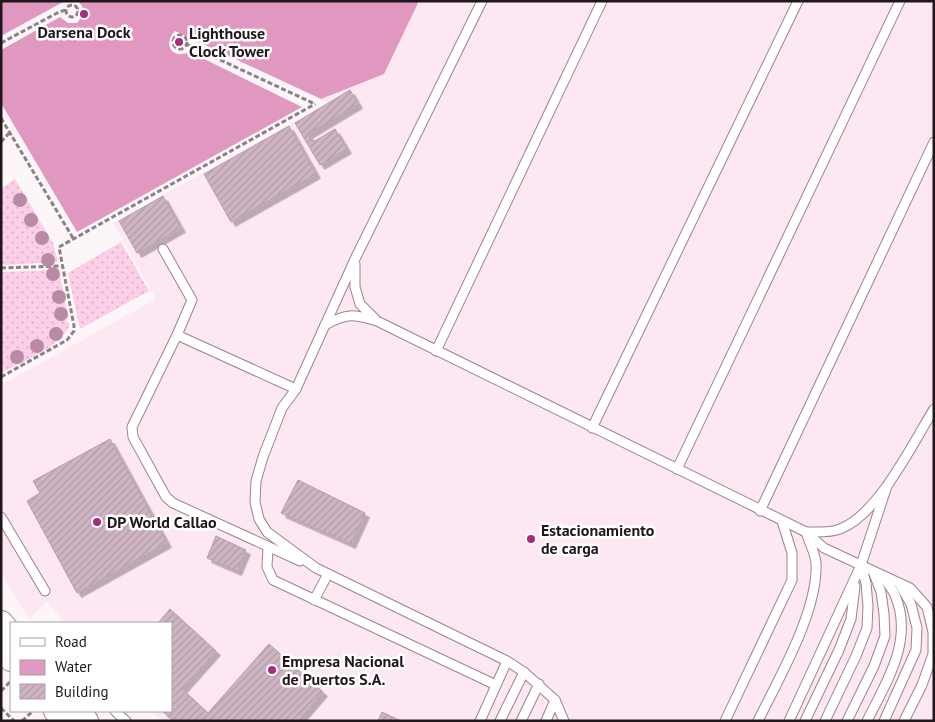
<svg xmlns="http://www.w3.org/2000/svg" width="935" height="722" viewBox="0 0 935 722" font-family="'PT Sans',sans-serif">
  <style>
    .built { fill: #fde7f2 }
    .grass { fill: url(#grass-dots) }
    .water { fill: #e098c0 }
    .building { fill: url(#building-hatch); stroke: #b79daa; filter: url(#shadow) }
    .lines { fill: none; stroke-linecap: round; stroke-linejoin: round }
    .service-casing { stroke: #9c8391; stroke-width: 11 }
    .secondary-casing { stroke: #9c8391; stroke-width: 26 }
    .path { stroke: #8a8286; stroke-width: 3; stroke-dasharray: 5 2.5; stroke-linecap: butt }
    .service { stroke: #fff; stroke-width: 9 }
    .secondary { stroke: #fff; stroke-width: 24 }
    .tree { fill: #b989a6 }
    .poi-dot { fill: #a72a7c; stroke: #fff; stroke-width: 2 }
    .labels { text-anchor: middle; stroke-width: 5; stroke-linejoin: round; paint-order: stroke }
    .poi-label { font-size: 16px; font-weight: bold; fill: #20161b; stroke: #fff; text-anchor: start }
  </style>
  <defs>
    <pattern id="grass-dots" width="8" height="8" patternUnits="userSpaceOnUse" patternTransform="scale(1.25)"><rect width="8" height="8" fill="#fccee7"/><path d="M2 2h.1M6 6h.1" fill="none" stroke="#d8b0c6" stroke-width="1.8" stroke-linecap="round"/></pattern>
    <pattern id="building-hatch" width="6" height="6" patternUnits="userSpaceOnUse" patternTransform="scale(1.25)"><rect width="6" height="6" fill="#cfb5c3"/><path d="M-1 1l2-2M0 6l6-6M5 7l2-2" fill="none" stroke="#b19ba7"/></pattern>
    <filter id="shadow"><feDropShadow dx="4.5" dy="4.5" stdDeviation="0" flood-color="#0004"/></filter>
  </defs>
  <rect width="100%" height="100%" fill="#fcf6f9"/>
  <path class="built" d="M419,1H934V721H162L150,711H171V623H65L47,602L29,619L1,573V385L156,299L113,223L328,103L321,99L384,74Z"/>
  <g class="grass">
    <path d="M15,179L53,243L58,262L1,265V189Z"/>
    <path d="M121,242L149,291L80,329L68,273Z"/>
    <path d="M59,270L68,317L65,319L70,325C59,348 23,361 1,373V272Z"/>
  </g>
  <g class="water">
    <path d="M1,1H65L1,36Z"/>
    <path d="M78,1H419L384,74L321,99L175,31C168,37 166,52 178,54C182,55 186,53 190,52L302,107L77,232L1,103V50L60,17L68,23H77L84,14L82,6Z"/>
  </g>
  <g class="building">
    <path d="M350,90L358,104L308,134L313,142L335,129L347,149L320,165L295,123Z"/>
    <path d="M289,126L316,174L231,222L204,174Z"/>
    <path d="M163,196L181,228L137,253L119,221Z"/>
    <path d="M110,439L167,543L77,593L27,501L40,493L33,481Z"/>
    <path d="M298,480L365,513L351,544L281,513Z"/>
    <path d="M216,536L246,550L237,571L207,558Z"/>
    <path d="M170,609L216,651L182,689L208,713L269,644L323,692L298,721H174L162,711H171V623H158Z"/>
    <path d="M382,712L401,721H378Z"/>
  </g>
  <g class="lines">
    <g class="service-casing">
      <g id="service">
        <path d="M482,1L355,259L296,389L282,408L263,457L256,481L255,502L259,519L267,532L316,568L507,661L524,672L555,700L564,721"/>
        <path d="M163,249L192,300L177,335L132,427L133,437L166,497L173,503L300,561"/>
        <path d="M355,264V287L360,304L375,319"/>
        <path d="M325,325C347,313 353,314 377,321L806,532L824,548L910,588L927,607L933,632V654L922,685L904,721"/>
        <path d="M177,335L296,389"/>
        <path d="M436,351L602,1"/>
        <path d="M592,428L798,1"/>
        <path d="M677,469L900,1"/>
        <path d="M760,511L934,142"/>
        <path d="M1,517L45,591"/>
        <path d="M806,532C816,532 831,533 840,529C878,515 913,443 934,409"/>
        <path d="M268,547L267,567L273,580L496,685"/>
        <path d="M314,600L328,574"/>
        <path d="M115,711L126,721"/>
        <path d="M480,721L507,661"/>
        <path d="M500,721L524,672"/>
        <path d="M521,721L539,684"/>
        <path d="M546,721L555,700"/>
        <path d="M725,721L792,580V553L782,521"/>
        <path d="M758,721C779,678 818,611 816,564C816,555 810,544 807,535"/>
        <path d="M789,721L861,565L887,486"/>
        <path d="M805,721L839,650L851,619L855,586"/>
        <path d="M825,721L856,656L867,628L868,606L866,583L861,565"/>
        <path d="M847,721L874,666L885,636L884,614L881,592L873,571"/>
        <path d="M867,721C887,681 914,640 895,595C892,588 886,582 882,575"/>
        <path d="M884,721L916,650L917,628L911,604L899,583"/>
      </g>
    </g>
    <g class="secondary-casing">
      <g id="secondary">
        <path d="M1,623L11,635"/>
        <path d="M1,647L11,659"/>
        <path d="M56,711L66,721"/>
        <path d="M77,711L86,721"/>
      </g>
    </g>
    <g class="path">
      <circle cx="72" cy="11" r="6"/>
      <circle cx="180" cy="42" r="7"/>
      <path d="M1,43L59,12L66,10"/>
      <path d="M186,44L315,104"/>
      <path d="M1,118L73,238"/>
      <path d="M1,142L10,132"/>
      <path d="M1,268L62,266"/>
      <path d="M1,377L67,340L74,331V326L59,247L315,104"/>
      <path d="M1,691L11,681"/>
      <path d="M1,708L14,721"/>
      <path d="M22,721L33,711"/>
    </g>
    <use href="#service" class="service"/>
    <use href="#secondary" class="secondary"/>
  </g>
  <g class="tree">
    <circle cx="20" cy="200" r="7"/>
    <circle cx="31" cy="220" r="7"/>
    <circle cx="42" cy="238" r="7"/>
    <circle cx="48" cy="260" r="7"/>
    <circle cx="53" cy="274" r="7"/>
    <circle cx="59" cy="297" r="7"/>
    <circle cx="61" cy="314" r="7"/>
    <circle cx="56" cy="334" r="7"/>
    <circle cx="37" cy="346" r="7"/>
    <circle cx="17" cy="357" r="7"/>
  </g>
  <g class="poi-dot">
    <circle cx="84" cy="14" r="5"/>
    <circle cx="179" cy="42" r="5"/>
    <circle cx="97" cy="522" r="5"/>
    <circle cx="531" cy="539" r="5"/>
    <circle cx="272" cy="670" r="5"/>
  </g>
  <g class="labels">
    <g class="poi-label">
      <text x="84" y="38" text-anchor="middle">Darsena Dock</text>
      <text x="189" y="39">Lighthouse<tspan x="189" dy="18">Clock Tower</tspan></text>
      <text x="107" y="528">DP World Callao</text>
      <text x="541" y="536">Estacionamiento<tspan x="541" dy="18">de carga</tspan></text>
      <text x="282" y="667">Empresa Nacional<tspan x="282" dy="18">de Puertos S.A.</tspan></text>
    </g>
  </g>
  <rect width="935" height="722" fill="none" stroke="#20161b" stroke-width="5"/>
  <rect x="10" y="622" width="162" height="90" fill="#ffffff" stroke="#a6a2a4"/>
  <rect x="20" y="638" width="25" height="8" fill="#ffffff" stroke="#a6a2a4"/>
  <text x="55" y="647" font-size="15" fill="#20161b">Road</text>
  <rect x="20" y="660" width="25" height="15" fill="#e098c0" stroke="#a6a2a4"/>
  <text x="55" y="672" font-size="15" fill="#20161b">Water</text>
  <rect x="20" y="684" width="25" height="15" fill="url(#building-hatch)" stroke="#a6a2a4"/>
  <text x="55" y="697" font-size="15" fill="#20161b">Building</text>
</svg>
